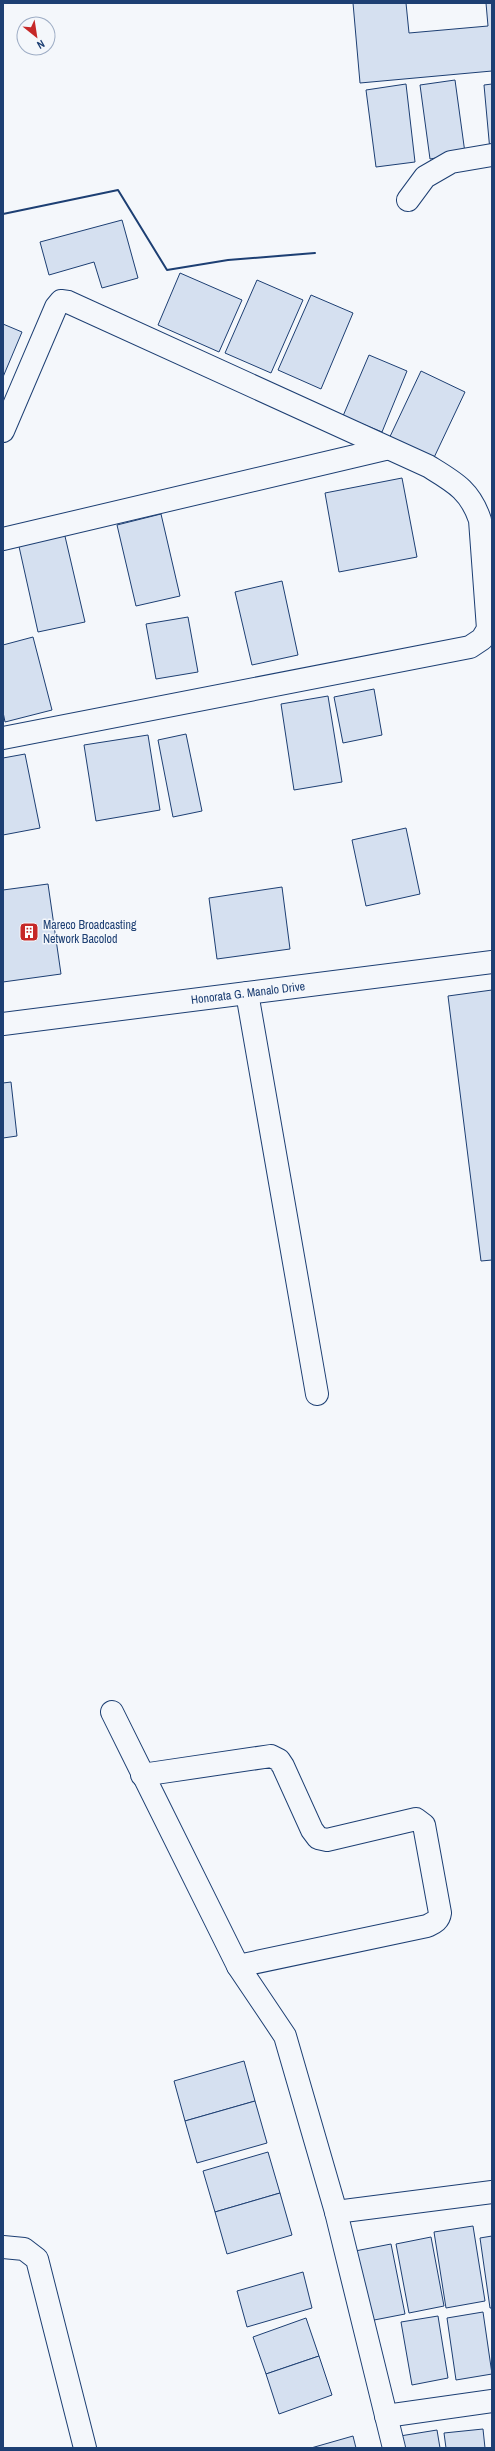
<svg xmlns="http://www.w3.org/2000/svg" width="495" height="2451" viewBox="0 0 495 2451" font-family="'Archivo Narrow',sans-serif">
  <style>
    .building { fill: #d5e0f0; stroke: #1d3f73 }
    .lines { fill: none; stroke-linecap: round; stroke-linejoin: round }
    .minor-casing { stroke: #1d3f73; stroke-width: 24 }
    .minor { stroke: #f4f7fb; stroke-width: 22 }
    .wall { stroke: #1d3f73; stroke-width: 2 }
    .labels { text-anchor: middle; stroke-width: 3; stroke-linejoin: round; paint-order: stroke }
    .poi-label { font-size: 12px; fill: #1d3f73; stroke: #f4f7fb; text-anchor: start }
    .street-label { font-size: 12px; fill: #1d3f73; stroke: #f4f7fb }
  </style>
  <rect width="100%" height="100%" fill="#f4f7fb"/>
  <g class="building">
    <path d="M353,3H406L409,33L488,26L486,3H492V71L360,83Z"/>
    <path d="M455,80L465,153L430,159L420,85Z"/>
    <path d="M406,84L415,162L376,167L366,90Z"/>
    <path d="M492,84V151H490L484,85Z"/>
    <path d="M122,220L138,278L102,288L94,262L49,275L40,242Z"/>
    <path d="M180,273L242,300L219,352L158,325Z"/>
    <path d="M257,280L303,300L271,373L225,353Z"/>
    <path d="M311,295L353,313L321,389L278,370Z"/>
    <path d="M3,324L22,332L3,377Z"/>
    <path d="M369,355L407,371L382,432L343,416Z"/>
    <path d="M421,371L465,392L430,466L386,445Z"/>
    <path d="M402,478L417,557L339,572L325,493Z"/>
    <path d="M161,514L180,596L136,606L117,525Z"/>
    <path d="M64,532L85,622L38,632L18,542Z"/>
    <path d="M282,581L298,655L252,665L235,592Z"/>
    <path d="M188,617L198,672L156,679L146,624Z"/>
    <path d="M33,637L52,710L5,722L3,712V645Z"/>
    <path d="M374,689L382,735L343,743L334,697Z"/>
    <path d="M328,696L342,782L294,790L281,704Z"/>
    <path d="M186,734L202,811L173,817L158,740Z"/>
    <path d="M148,735L160,810L96,821L84,745Z"/>
    <path d="M25,754L40,828L3,835V758Z"/>
    <path d="M406,828L420,894L366,906L352,840Z"/>
    <path d="M48,884L61,974L3,982V890Z"/>
    <path d="M282,887L290,949L217,959L209,898Z"/>
    <path d="M492,990V1260L481,1261L448,996Z"/>
    <path d="M11,1082L17,1136L3,1138V1083Z"/>
    <path d="M244,2061L255,2101L185,2121L174,2081Z"/>
    <path d="M255,2101L267,2143L197,2163L185,2121Z"/>
    <path d="M268,2152L280,2193L215,2212L203,2171Z"/>
    <path d="M280,2193L292,2235L227,2254L215,2212Z"/>
    <path d="M473,2226L485,2301L446,2308L434,2232Z"/>
    <path d="M492,2236V2308H490L480,2238Z"/>
    <path d="M431,2237L444,2306L409,2313L396,2244Z"/>
    <path d="M391,2244L405,2314L364,2322L350,2252Z"/>
    <path d="M303,2272L312,2308L247,2327L237,2291Z"/>
    <path d="M483,2312L492,2374L456,2380L447,2318Z"/>
    <path d="M438,2316L448,2378L412,2385L401,2322Z"/>
    <path d="M306,2318L319,2356L266,2374L253,2337Z"/>
    <path d="M319,2356L332,2395L279,2414L266,2374Z"/>
    <path d="M483,2429L485,2448H446L444,2433Z"/>
    <path d="M437,2430L440,2448H402L400,2436Z"/>
    <path d="M353,2436L356,2448H311Z"/>
  </g>
  <g class="lines">
    <g class="minor-casing">
      <g id="minor">
        <path d="M408,200L425,177L451,162L492,155"/>
        <path d="M3,431L56,307L61,301L68,302L428,466C454,482 470,490 480,520L488,629L482,639L470,647L3,738"/>
        <path d="M3,539L385,449"/>
        <path d="M247,993L317,1394"/>
        <path d="M3,1024L492,962"/>
        <path d="M112,1712L238,1966L285,2036L336,2212L394,2448"/>
        <path d="M142,1775L271,1756L279,1760L283,1766L312,1830L318,1838L327,1840L416,1819L424,1825L440,1913C439,1921 433,1923 427,1926L238,1966"/>
        <path d="M336,2212L492,2192"/>
        <path d="M3,2247L24,2249L37,2259L85,2448"/>
        <path d="M386,2416L492,2401"/>
      </g>
    </g>
    <use href="#minor" class="minor"/>
    <path class="wall" d="M3,214L118,190L167,270L228,260L315,253"/>
  </g>
  <defs>
    <g id="building-square" transform="scale(1)"><rect x="-9" y="-9" width="18" height="18" rx="4" fill="#c62828" stroke="#f4f7fb"/><path d="M-4-6H4V6H1V3H-1V6H-4ZM-2.5-4.3h1.7v1.8h-1.7ZM.8-4.3h1.7v1.8H.8ZM-2.5-1h1.7V.8h-1.7ZM.8-1h1.7V.8H.8Z" fill="#fff"/></g>
  </defs>
  <g fill-rule="evenodd">
    <use href="#building-square" x="29" y="932"/>
  </g>
  <g class="labels">
    <g class="poi-label">
      <text x="43" y="929">Mareco Broadcasting<tspan x="43" dy="14">Network Bacolod</tspan></text>
    </g>
    <g class="street-label">
      <text transform="translate(248 993) rotate(-7)" y="4">Honorata G. Manalo Drive</text>
    </g>
  </g>
  <rect width="495" height="2451" fill="none" stroke="#1d3f73" stroke-width="8"/>
  <g transform="translate(36 36) rotate(150)"><circle r="19" fill="#f4f7fb" stroke="#9eadc5"/>
  <path d="M0-3L7 15L0 10L-7 15Z" fill="#c62828"/>
  <text y="-6" font-size="11" font-weight="bold" text-anchor="middle" fill="#1d3f73">N</text>
  </g>
</svg>
